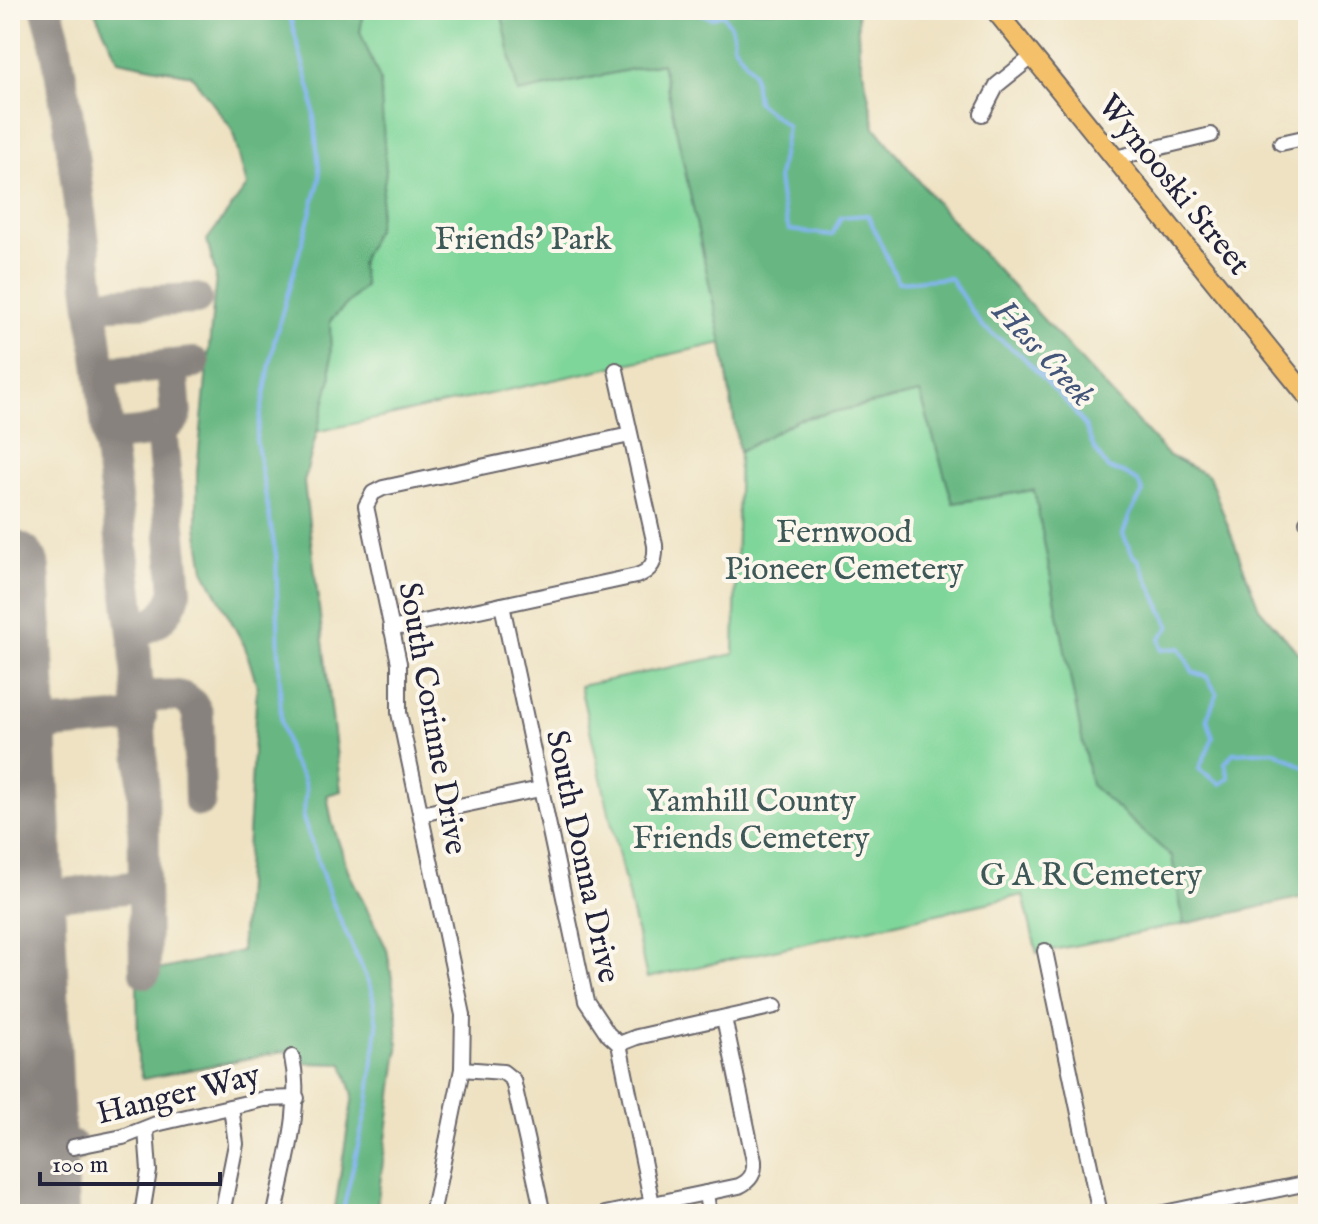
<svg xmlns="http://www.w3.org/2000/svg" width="1318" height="1224" viewBox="0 0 1318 1224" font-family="'IM FELL English',serif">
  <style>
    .green { fill: #7fd69a; stroke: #507c6a; stroke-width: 2 }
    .forest { fill: #67b782; stroke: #446c5e; stroke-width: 2 }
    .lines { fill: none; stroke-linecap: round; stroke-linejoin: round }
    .stream { stroke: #84b5f0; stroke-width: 4 }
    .taxiway { stroke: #88827e; stroke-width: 32 }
    .runway { stroke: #88827e; stroke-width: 80 }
    .minor-casing { stroke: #69656a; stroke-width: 18 }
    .major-casing { stroke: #69656a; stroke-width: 22 }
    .minor { stroke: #fff; stroke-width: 14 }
    .major { stroke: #f4c16a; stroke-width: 18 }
    .labels { text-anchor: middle; stroke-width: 8; stroke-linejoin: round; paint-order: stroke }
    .street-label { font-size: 32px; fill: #22223b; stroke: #fbf7ec }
    .park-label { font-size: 32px; fill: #3e5858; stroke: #fbf7ec }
    .water-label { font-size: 34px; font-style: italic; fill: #44557a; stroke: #fbf7ec }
  </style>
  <rect width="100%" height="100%" fill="#fbf7ec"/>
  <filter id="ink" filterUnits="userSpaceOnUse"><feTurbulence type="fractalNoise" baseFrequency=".0125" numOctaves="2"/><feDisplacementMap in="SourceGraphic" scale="16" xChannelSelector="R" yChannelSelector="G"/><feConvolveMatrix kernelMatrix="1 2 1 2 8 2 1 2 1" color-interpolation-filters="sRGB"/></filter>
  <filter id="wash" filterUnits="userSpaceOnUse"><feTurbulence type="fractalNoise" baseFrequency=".006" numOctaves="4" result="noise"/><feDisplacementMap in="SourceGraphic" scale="32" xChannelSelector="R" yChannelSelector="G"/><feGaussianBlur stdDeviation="1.8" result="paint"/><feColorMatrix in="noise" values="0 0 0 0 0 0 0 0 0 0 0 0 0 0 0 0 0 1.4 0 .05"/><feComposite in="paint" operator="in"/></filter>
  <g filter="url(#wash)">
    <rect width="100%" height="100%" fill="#eee2c2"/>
    <g class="green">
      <path d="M364,10H501L518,93L662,63L722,343L316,432L331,378L330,320L365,286L360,264L377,227L380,81L360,32Z"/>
      <path d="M920,393L953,503L1034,490L1091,784L1172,857L1184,924L1037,953L1023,895L647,978L580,686L734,654L739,452L797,420Z"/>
    </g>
    <g class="forest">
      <path d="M94,10H364L360,32L380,80L386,172L377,227L360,264L365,286L330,321L331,378L304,482L341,791L327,795L332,822L349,873L387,949L396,1003L398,1050L376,1214H334L353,1095L343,1064L304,1063L285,1051L143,1079L138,1061L137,975L241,951L257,686L245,647L204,570L197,527V471L216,276L207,240L247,186L232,129L191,75L118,60Z"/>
      <path d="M501,10H857L859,51L875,127L940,207L1168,455L1209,476L1259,608L1308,664V896L1184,924L1172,857L1091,785L1034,490L953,503L920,393L797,420L739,452L722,343L662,63L518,93Z"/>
    </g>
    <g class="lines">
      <g class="stream">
        <path d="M288,10L312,96L320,179L275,338L256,439L276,555L281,722L290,758L302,776L306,789L303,818L331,899L372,991L377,1026L368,1104L342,1214"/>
        <path d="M692,10L711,18L722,14C731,25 735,31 733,44L753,72L757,102L787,126L778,178L781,201L789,230L832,235L841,217L868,215L898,282L950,278L982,326L1022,356L1069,405L1085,426L1094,448L1108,469L1124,473L1138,482L1143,492L1130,514L1123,534L1133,556L1138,559L1170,627L1160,638L1161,650L1180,648L1193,672L1207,677L1217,694L1207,718L1213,738L1199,769L1220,784L1229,778L1225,763L1233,753L1274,751L1308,769"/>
      </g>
      <g class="taxiway">
        <path d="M47,10L54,35L69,124L135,649L143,777L145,972"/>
        <path d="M92,304L196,299"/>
        <path d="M102,372L194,363"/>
        <path d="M110,436C130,433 165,435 176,416L172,365"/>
        <path d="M133,632C157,626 169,615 176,591L161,428"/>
        <path d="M139,698C163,696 190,688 198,716L200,801"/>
        <path d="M17,727L141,717"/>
        <path d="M25,898L144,886"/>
        <path d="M36,1151L73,1147"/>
      </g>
      <path class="runway" d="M10,570L39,1214"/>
    </g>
  </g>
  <g filter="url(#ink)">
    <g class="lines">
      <g class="minor-casing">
        <g id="minor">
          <path d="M982,114L997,85L1033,56"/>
          <path d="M1281,143L1308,137"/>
          <path d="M1115,158L1211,135"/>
          <path d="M1307,522H1308"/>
          <path d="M502,605L586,1001L608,1034L619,1044L652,1204"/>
          <path d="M391,629L636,576C652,571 656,561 655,545L616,370"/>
          <path d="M421,814L540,789"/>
          <path d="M1045,951L1100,1214"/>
          <path d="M619,1044L637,1037L775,1006"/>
          <path d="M462,1069L503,1072L513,1080L543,1214"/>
          <path d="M73,1147L123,1137L156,1124L264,1099L297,1098"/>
          <path d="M706,1193L709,1214"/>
          <path d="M142,1214L149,1171L146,1129"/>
          <path d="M222,1214L236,1144L231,1107"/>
          <path d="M275,1214C285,1162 303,1109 292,1057"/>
          <path d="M434,1214V1205L462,1069L463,1015L399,713V663L366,506L373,493L383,488L630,435"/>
          <path d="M605,1214L739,1186C750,1181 755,1174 754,1161L724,1018"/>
          <path d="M1159,1214L1308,1183"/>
        </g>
      </g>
      <g class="major-casing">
        <path id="major" d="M995,10L1308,397"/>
      </g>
      <use href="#minor" class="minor"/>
      <use href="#major" class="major"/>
    </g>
  </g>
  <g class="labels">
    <g class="street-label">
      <text transform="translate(1175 184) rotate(51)" y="11">Wynooski Street</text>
      <text transform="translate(434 718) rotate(80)" y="11">South Corinne Drive</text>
      <text transform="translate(584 856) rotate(78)" y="11">South Donna Drive</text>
      <text transform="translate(178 1093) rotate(-14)" y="11">Hanger Way</text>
    </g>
    <g class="park-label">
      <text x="523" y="249">Friends' Park</text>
      <text x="844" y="542">Fernwood<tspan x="844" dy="37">Pioneer Cemetery</tspan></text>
      <text x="751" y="811">Yamhill County<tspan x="751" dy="37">Friends Cemetery</tspan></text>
      <text x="1091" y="885">G A R Cemetery</text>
    </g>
    <g class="water-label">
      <text transform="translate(1045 352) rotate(47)" y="12">Hess Creek</text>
    </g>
  </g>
  <rect width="1318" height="1224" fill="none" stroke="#fbf7ec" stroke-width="40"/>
  <path d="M40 1172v12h180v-12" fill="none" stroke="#22223b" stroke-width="4"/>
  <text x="52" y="1172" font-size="24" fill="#22223b" stroke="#fbf7ec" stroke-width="6" paint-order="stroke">100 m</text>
</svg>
